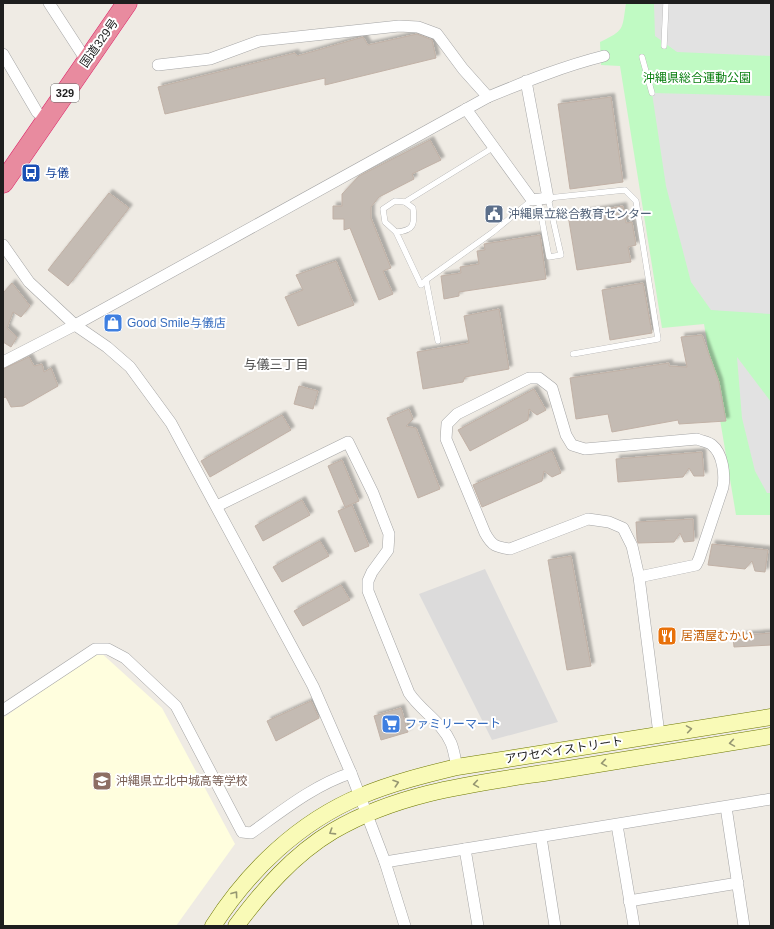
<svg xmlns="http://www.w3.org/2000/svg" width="774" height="929" viewBox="0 0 774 929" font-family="Arial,'Noto Sans JP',sans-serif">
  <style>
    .residential { fill: #dcdbdb }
    .education { fill: #fffede }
    .park { fill: #c0fac3 }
    .parking { fill: #e2e2e2 }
    .building { fill: #c4bbb3; stroke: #c1b1a6; filter: url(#shadow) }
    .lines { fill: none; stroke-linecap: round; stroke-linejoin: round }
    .lane-casing { stroke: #a5a5a5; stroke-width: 6 }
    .street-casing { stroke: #a5a5a5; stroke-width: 12 }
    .secondary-casing { stroke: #6e7803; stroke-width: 17 }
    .highway-casing { stroke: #dd2167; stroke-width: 21 }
    .lane { stroke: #fff; stroke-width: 5.5 }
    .street { stroke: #fff; stroke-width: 11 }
    .secondary { stroke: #f9fab7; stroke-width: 16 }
    .highway { stroke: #e88b9f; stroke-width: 20 }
    .oneway { stroke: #969772 }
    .labels { text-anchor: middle; stroke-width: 4; stroke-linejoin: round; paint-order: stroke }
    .shield { fill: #fff; stroke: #626262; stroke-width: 1 }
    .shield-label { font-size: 11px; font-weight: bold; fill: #1e1e1e }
    .street-label { font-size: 12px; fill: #1e1e1e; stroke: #fff }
    .park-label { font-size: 12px; fill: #0a7f10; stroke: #fff }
    .transit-label { font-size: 12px; fill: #164399; stroke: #fff; text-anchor: start }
    .service-label { font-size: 12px; fill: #4e5e75; stroke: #fff; text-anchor: start }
    .shop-label { font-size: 12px; fill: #366cbe; stroke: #fff; text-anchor: start }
    .food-label { font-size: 12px; fill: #c56008; stroke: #fff; text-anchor: start }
    .education-label { font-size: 12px; fill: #785e54; stroke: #fff; text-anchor: start }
    .neighbourhood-label { font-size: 13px; fill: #515151; stroke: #fff }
  </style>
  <defs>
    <filter id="shadow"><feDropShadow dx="3.5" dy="-3.5" stdDeviation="1" flood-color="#0004"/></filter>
  </defs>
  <rect width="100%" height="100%" fill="#efebe4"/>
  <path class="residential" d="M485,569L558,722L492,740L419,594Z"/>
  <path class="education" d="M99,651L162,708L235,844L176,926H3V718Z"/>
  <path class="park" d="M626,3H771V515H736L704,324L662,328L620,66L601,65L600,42C625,30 622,30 626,3Z"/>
  <g class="parking">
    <path d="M654,3H771V56L677,52L655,36Z"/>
    <path d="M652,93L771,96V314L711,310L691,282L666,186Z"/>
    <path d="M737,357L771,402V493H767L755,471L742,418Z"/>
  </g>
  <g class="building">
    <path d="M417,34L432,40L436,58L325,85V78L165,114L158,87L295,53L297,56L363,37L368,45Z"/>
    <path d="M611,97L623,182L570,189L558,104Z"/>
    <path d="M430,140L441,160L412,174L414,179L379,197L371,207V218L391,268L383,271L393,294L379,300L350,228L344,230V219H333V206H342V194L359,176Z"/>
    <path d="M109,193L129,208L68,286L48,270Z"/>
    <path d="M623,206L626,223L632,222L636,245L628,247L631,262L577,270L568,215Z"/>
    <path d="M540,235L546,279L459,292V296L444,299L441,276L461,273L460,267L479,264L477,251L485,250L484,244Z"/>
    <path d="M336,261L354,305L298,326L285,297L303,290L296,275Z"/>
    <path d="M12,283L30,306L21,317L13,312L7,328L17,337L11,347L3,342V293Z"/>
    <path d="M643,283L652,333L610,340L602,290Z"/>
    <path d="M499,309L509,369L465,377L463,382L423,389L417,352L469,343L464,316Z"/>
    <path d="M702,335L719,382L726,421L679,424L678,420L612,432L608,414L576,419L570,378L669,363V366L687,367L681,337Z"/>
    <path d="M29,357L34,366L42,364L44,372L51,368L58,386L23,406L11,407L6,397L3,398V369Z"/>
    <path d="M299,386L318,391L313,409L294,404Z"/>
    <path d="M534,389L546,410L537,415L529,409L528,420L470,451L458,430Z"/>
    <path d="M409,409L413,419L406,426L416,428L440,489L418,498L387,418Z"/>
    <path d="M282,415L291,430L210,477L201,461Z"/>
    <path d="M552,451L561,473L552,477L544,471L542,481L482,507L473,485Z"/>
    <path d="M702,452L704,476H694L689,468L683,477L618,482L616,459Z"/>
    <path d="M342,460L359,501L345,507L328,466Z"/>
    <path d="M302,500L310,515L263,541L255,526Z"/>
    <path d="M352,505L369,546L355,552L338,511Z"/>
    <path d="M693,519L694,541L684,542L680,533L674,542L638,543L637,539L636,522Z"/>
    <path d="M320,541L329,556L282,582L273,567Z"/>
    <path d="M712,544L768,550L765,572L755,571L752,561L745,569L708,565Z"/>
    <path d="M571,556L591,666L567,670L548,560Z"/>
    <path d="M341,585L350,600L303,626L294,611Z"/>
    <path d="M771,633V645L734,647L733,636Z"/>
    <path d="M311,701L319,718L276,741L267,721Z"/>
    <path d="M401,708L408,732L381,740L374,716Z"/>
  </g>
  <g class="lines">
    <g class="lane-casing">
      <g id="lane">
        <path d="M664,46L666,3"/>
        <path d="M642,57L652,93"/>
        <path d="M538,199L549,257L561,255L548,198L625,190L636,201L658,339L573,354"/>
        <path d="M405,202L494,147"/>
        <path d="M396,232C414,231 415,224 413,208L405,202L395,201L383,209L385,222L396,232L421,285L426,280"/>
        <path d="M438,341L426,280L493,232L532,200"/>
      </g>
    </g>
    <g class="street-casing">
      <g id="street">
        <path d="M49,3L86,60"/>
        <path d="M3,54L37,112L46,120"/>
        <path d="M158,65L210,59L259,41L399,26L418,27L437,34L463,69L488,97"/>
        <path d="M466,109L532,200L548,198L526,81"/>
        <path d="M3,245L29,282L75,325L107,347L130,367L171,423L313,686L351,773L385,862L405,926"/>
        <path d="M3,362L75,325L488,97C527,81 564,66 604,56"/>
        <path d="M217,506L348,442L373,493L389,534L388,550L372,572L368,581V591L409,693C421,711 442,722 451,743C454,750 455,759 457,767"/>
        <path d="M639,577L696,565L699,559L723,487C725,474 723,454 712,445C709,442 701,441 697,439L585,449L572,445L566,435L552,388L539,378H529L457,414L447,424L446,439L485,533C492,546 496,547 510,549L588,519L609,522L623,528L632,546L639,577L659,734"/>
        <path d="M3,710L95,649H108L125,658L176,706L242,832L251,833C282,811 314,785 351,773"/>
        <path d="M726,807L744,926"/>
        <path d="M617,825L634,926"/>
        <path d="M541,837L555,926"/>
        <path d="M465,849L478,926"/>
        <path d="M385,862L771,799"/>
        <path d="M629,901L738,883"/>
      </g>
    </g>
    <g class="secondary-casing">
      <g id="secondary">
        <path d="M213,926C249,870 299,822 361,796C392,783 424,775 457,767L771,717"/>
        <path d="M236,926C263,890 293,855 333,831C401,791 479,783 556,771C628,759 699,748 771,736"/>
      </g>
    </g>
    <g class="highway-casing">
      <path id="highway" d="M3,183L127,3"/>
    </g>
    <use href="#lane" class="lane"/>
    <use href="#street" class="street"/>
    <use href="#secondary" class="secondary"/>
    <use href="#highway" class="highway"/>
  </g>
  <defs><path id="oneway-chevron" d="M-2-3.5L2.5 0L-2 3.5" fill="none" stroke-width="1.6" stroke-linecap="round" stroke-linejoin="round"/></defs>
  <g class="oneway">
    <use href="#oneway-chevron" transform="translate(689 729) rotate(-9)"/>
    <use href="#oneway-chevron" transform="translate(732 743) rotate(171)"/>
    <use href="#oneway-chevron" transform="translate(604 763) rotate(171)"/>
    <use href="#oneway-chevron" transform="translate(396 783) rotate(-18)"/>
    <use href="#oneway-chevron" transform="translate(476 784) rotate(171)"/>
    <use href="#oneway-chevron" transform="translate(332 832) rotate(148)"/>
    <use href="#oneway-chevron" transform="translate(235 894) rotate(-54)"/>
  </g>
  <defs>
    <g id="bus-square" transform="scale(1)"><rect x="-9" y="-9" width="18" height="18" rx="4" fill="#1a4fb4" stroke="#fff"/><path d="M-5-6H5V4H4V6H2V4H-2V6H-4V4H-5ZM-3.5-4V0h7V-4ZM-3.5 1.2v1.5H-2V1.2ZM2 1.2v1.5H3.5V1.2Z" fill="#fff"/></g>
    <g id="civic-square" transform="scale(1)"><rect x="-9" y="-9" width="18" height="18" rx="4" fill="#5c6f8a" stroke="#fff"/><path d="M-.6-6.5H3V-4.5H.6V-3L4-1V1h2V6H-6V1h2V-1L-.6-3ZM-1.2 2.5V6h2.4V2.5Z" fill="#fff"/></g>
    <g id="shop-square" transform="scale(1)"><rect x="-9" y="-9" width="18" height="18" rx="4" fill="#3f7fe0" stroke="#fff"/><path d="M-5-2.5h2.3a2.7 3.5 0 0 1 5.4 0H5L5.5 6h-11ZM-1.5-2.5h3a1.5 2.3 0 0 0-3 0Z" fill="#fff"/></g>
    <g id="restaurant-square" transform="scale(1)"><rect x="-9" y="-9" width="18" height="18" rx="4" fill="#e8710a" stroke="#fff"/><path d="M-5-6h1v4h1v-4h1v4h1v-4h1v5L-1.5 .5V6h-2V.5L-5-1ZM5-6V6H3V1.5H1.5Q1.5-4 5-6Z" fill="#fff"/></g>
    <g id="supermarket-square" transform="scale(1)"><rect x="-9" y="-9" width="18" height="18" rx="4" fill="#3f7fe0" stroke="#fff"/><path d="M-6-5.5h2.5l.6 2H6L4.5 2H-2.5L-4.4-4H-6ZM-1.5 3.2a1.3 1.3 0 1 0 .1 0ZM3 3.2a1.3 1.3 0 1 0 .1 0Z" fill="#fff"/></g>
    <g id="school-square" transform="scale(1)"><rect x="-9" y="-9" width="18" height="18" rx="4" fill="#8d6e63" stroke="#fff"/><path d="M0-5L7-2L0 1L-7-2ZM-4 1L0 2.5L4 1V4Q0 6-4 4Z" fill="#fff"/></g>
  </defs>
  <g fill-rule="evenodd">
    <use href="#bus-square" x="31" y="173"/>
    <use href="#civic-square" x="494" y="214"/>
    <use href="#shop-square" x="113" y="323"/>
    <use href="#restaurant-square" x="667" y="636"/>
    <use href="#supermarket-square" x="391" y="724"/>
    <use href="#school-square" x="102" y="781"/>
  </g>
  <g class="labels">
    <rect class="shield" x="51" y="84" width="28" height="18" rx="3"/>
    <g class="shield-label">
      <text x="65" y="97">329</text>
    </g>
    <g class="street-label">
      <text transform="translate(99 43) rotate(-55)" y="4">国道329号</text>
      <text transform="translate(564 750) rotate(-9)" y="4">アワセベイストリート</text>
    </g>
    <g class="park-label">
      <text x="697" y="82">沖縄県総合運動公園</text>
    </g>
    <g class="transit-label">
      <text x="45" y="177">与儀</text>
    </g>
    <g class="service-label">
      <text x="508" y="218">沖縄県立総合教育センター</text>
    </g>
    <g class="shop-label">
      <text x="127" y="327">Good Smile与儀店</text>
      <text x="405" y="728">ファミリーマート</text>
    </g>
    <g class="food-label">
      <text x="681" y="640">居酒屋むかい</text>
    </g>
    <g class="education-label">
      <text x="116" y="785">沖縄県立北中城高等学校</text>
    </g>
    <g class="neighbourhood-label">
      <text x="276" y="369">与儀三丁目</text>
    </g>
  </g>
  <rect width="774" height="929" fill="none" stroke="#1e1e1e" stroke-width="8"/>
</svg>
